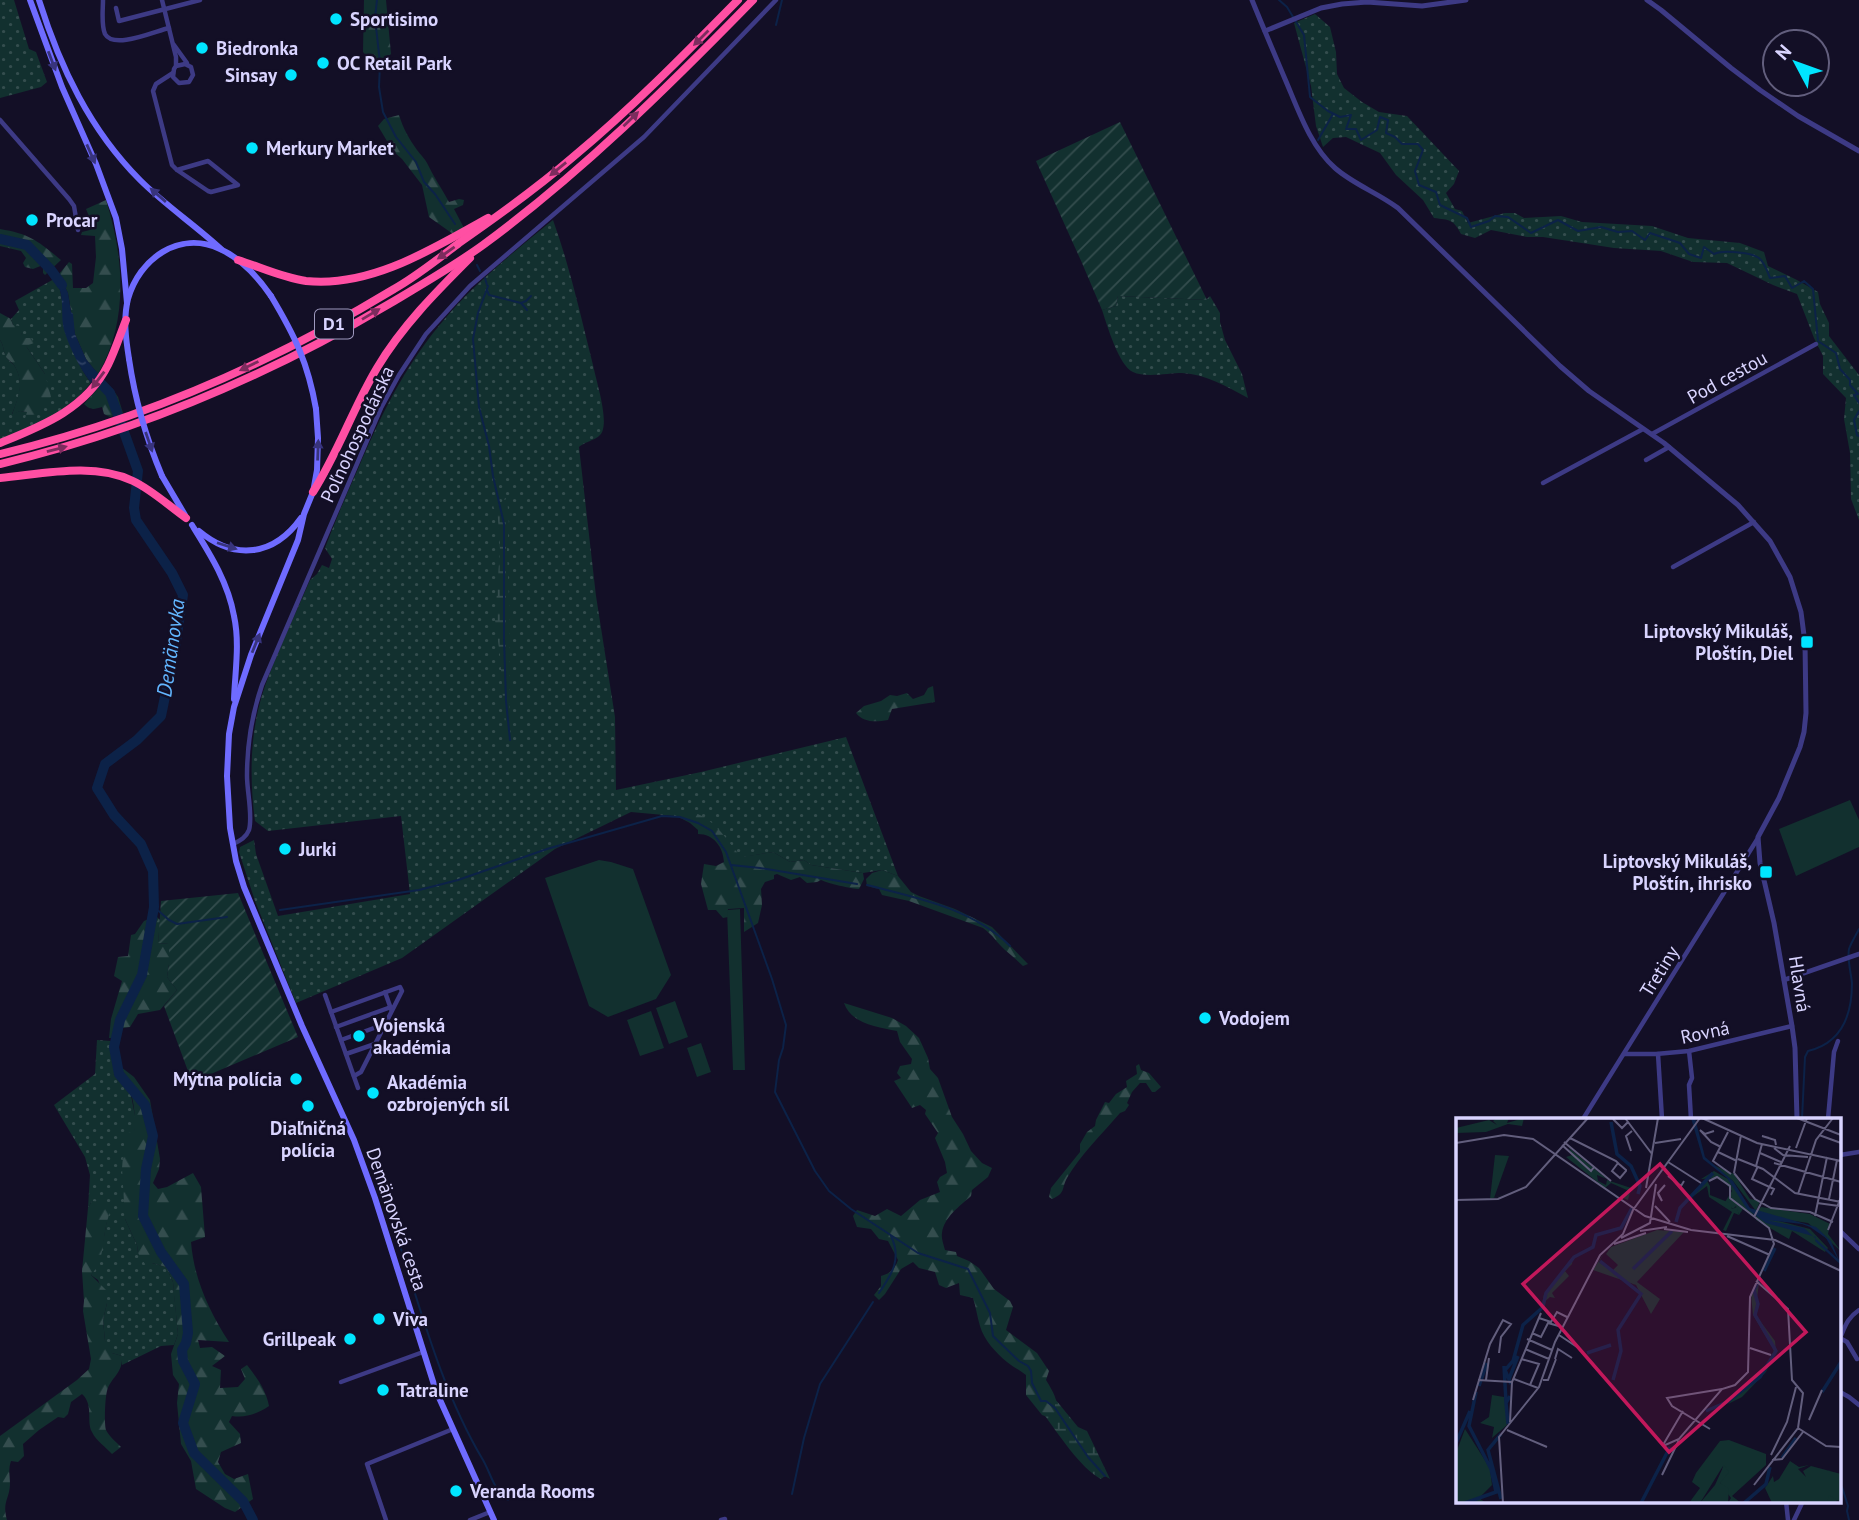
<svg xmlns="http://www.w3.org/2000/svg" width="1859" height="1520" viewBox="0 0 1859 1520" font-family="'PT Sans',sans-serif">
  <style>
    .grass { fill: url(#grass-dots) }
    .forest { fill: url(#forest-firs) }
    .wetland { fill: url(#wetland-marsh) }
    .park { fill: #12302f }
    .garden { fill: url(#garden-furrows) }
    .water { fill: url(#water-ripples) }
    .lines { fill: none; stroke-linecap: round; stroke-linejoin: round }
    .stream { stroke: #0c2248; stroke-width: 2 }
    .river { stroke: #0c2248; stroke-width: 10 }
    .minor { stroke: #3d3a85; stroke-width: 4.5 }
    .tertiary { stroke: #3d3a85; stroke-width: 5 }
    .secondary { stroke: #6f6bff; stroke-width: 6 }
    .motorway { stroke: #ff4fa3; stroke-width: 8 }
    .secondary-bridge { stroke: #6f6bff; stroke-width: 6 }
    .oneway { fill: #7d2c5e }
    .oneway2 { fill: #38347d }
    .poi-dot { fill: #00e5ff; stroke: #130f26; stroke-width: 2.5 }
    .labels { text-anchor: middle; stroke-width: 5; stroke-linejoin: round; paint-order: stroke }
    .shield { fill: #130f26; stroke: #9e99be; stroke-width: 2 }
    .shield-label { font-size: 18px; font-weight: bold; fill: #d9d4ff }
    .poi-label { font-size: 19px; font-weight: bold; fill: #d9d4ff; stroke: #130f26; text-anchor: start }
    .street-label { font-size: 19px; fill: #d9d4ff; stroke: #130f26 }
    .water-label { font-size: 21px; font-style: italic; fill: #62b6ff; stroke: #130f26 }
    .inset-river { fill: none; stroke: #0c2248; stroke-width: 3.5 }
    .inset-road { fill: none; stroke: #625e7d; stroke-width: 2 }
    .view { fill: #c2185b; fill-opacity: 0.15; stroke: #c2185b; stroke-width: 3.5 }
    .inset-edge { fill: none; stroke: #d9d4ff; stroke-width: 3.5 }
  </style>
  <defs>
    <pattern id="grass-dots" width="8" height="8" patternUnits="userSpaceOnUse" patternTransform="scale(1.75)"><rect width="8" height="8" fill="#12302f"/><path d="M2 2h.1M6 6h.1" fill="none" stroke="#344d4e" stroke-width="1.8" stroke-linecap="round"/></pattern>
    <pattern id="forest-firs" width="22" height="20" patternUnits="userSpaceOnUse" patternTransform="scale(1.75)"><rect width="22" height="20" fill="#12302f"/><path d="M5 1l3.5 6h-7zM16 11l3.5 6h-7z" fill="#344d4e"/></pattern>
    <pattern id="wetland-marsh" width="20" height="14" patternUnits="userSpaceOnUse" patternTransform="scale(1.75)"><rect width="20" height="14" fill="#12302f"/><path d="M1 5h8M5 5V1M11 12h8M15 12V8" fill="none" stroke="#344d4e"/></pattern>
    <pattern id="garden-furrows" width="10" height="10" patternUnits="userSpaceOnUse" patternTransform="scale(1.75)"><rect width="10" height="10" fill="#12302f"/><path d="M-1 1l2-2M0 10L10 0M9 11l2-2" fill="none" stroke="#344d4e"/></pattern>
    <pattern id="water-ripples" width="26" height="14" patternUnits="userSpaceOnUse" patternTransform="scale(1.75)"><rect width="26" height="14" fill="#0c2248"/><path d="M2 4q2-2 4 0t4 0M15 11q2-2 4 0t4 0" fill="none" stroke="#2f4163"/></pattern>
  </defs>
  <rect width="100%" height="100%" fill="#130f26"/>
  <g class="grass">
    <path d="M0,0H14L29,49L36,52L47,82L41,87L0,98Z"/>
    <path d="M1315,14L1330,27L1336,52L1337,74L1344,88L1362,102L1379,112L1407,116L1459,171L1454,184L1446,193L1455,209L1462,211L1468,223L1505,213H1515L1524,218L1561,216L1582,222L1652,226L1688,238L1740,243L1764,252L1768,266L1797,280L1818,292L1820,304L1829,323V336L1859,375V520L1851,499L1850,453L1844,419L1846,398L1823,374V356L1814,338L1797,294L1773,285L1727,263L1693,262L1661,251L1614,248L1543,237H1527L1491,230L1475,238L1461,234C1453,219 1450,220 1434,218L1423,200L1396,175L1380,153L1346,137L1333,138L1323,147L1316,126L1311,86L1294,23Z"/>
    <path d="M553,220C570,267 581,317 593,365C596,380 607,414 603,429C601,440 587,440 579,447L596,596L615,717L616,790L701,772L846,737L898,876L882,870L863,873L811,865L804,860L790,862L773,852L738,858L697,818L631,812L555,849L402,958L296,1003L255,901L239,852L240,847L254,840L256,854L278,916L410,894L401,816L268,831L255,821C249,775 250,729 265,686C278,650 295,615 310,580L317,574L322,565L329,568L332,559L325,548C335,522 346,495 358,469C385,406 409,357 457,305C486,274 520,247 553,220Z"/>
    <path d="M54,279C62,288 61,299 64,310C70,339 73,359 91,383L78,397L56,414L0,440V340C4,345 3,351 6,356C8,360 11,362 14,365C25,382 19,397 12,414L20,411L28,412L24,421L45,374L26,346L21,333L13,325L11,319L19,310L15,301Z"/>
    <path d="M1118,296L1206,300L1210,296L1220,313V322L1225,340L1242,374L1248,398C1227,387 1206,374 1182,373C1169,373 1145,378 1133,372C1119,366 1107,325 1102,310L1116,306Z"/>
    <path d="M97,1040L111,1041L116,1073L120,1082L130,1090L136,1121L125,1198V1219L137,1245L138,1253L152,1263L166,1267L173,1282L178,1334L174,1345L161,1346L122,1365V1356L112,1353L105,1341L103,1320L107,1303L98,1280L91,1275C104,1256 103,1233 109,1212L92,1201L88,1208L90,1175L85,1157L54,1105L95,1074Z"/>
  </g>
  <g class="forest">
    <path d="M364,0H386L391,54L377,67L363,52Z"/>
    <path d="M399,115C403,128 409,139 417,150C420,154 425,159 427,163C433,176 442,189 449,202L459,199L464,200L463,205L454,209L464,228L453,234L429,217L422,185L402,159L393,151L378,126L384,119Z"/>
    <path d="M106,200C124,257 129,321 98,374L86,359L75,334L68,293L59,274L69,262L72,264L73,288H86L93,283L96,257L95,236L81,235L82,232L90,230L93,226L86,209Z"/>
    <path d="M0,229C30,234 38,241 61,260L45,275L43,273V265L33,269L25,267L23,263L26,258L21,251L0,246Z"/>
    <path d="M0,313L11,319L13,325L25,327L26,329L21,333L24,338H31L34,343L26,346L45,374L51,397L34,417L24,422L27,412L20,411L12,415C18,397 25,383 14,365C12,362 8,360 6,357C3,351 4,345 0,340Z"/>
    <path d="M101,385L107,392L112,388L118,397L123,413L110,417L104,414L102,407C94,409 91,411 84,404Z"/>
    <path d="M933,686L935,702L892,709L888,720C876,722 864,723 856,713L864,706L881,701L890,695L897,696L907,693L913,699L924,695L928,688Z"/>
    <path d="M678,811C683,811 690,811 695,813C716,820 728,842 741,857L773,852L790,862L804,860L811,865L863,873L864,879L859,889C852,889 827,883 821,880L817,882L807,883L800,877L791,880L777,874L774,875V879L765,882L761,889L762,905L758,923L744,932V908L728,909V917L723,918L716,910H708L701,884L704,864L716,866L724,862C723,847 714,834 698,834V830L690,823L673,814Z"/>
    <path d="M882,870L898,876L911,892L919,896L955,909L992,927L1028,964L1023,966C1017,960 1011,955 1005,950C996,942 994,936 983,928L909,901L882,895L879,889L867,886L866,879L872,873Z"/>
    <path d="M156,916L160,920L158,943L169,944V964L167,977L177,990L160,1010L138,1014L130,1027L116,1029L112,1038H109L111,1019L122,981L114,976L118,957L128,956L131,935L135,934L144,921Z"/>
    <path d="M844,1003L892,1018L906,1026L919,1038L928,1058L930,1069L938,1078L952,1117L963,1134L971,1151L982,1163L992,1168L988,1177L972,1190L971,1196C960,1206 944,1217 942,1233C941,1238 944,1246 945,1250L956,1252L957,1256L969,1261L979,1268L994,1289L1010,1301L1013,1307L1006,1330L1037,1353L1049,1371L1046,1380C1055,1395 1058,1400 1057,1417L1053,1419L1042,1415L1026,1395V1375C1020,1370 1013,1367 1007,1362C996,1353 984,1340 980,1326C977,1316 976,1307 973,1298L960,1295L959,1283L946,1288L939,1285L935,1272L919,1268L913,1262L901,1269L885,1294L879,1300L874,1295L881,1286V1276C891,1273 895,1269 898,1260L888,1241L879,1239L871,1229L857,1227L853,1216L857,1210L875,1216L887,1209L901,1216L920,1200L940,1192L937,1182L940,1177L947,1173L945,1162L935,1138L938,1133L925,1114L926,1110L920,1105L912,1108L894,1081L901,1078L897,1073L900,1066L911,1064L912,1059L900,1042L897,1031C878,1027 851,1024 844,1003Z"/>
    <path d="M1139,1064L1141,1070L1149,1073L1161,1087L1155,1092H1152L1146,1083H1140L1132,1092L1127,1103L1129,1105L1125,1111L1120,1113C1102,1134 1081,1154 1067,1178C1061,1189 1066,1193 1052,1199L1049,1197L1051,1188L1080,1152V1144L1087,1132L1095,1126L1096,1120L1105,1102L1109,1103L1116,1094L1127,1087L1126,1081L1137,1074L1136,1066Z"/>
    <path d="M121,1067L134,1077L150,1100L160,1159L159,1169L153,1183L158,1189L167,1187L193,1173L201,1187L205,1237L191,1242C194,1279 209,1311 229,1342L198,1340L200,1348L212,1347L225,1356L212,1366L221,1370L220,1388L238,1387L245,1379L241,1369L247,1365C257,1378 266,1390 269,1406C257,1414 246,1418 232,1416L229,1422L240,1434L241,1443L221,1452L218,1462L225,1474L234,1479L248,1474L253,1499L235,1512L225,1508L196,1489L191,1461L181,1444L177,1403L179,1384L173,1375L171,1354L178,1334L174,1295L173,1282L166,1267L152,1263L145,1264L138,1253L137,1245L125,1219L122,1168L125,1134L134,1131C136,1121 134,1100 130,1091C127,1086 120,1081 116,1073Z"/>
    <path d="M92,1201L115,1203C103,1221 106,1240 100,1260C99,1265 95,1270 91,1275L107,1291V1303L103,1320L105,1341L111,1345L112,1353L122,1356C123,1374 111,1377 107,1391C105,1398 104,1424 106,1430C109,1436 116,1442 121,1447L112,1454C106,1447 96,1441 92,1432C86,1421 94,1405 82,1394L71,1402L68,1414L64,1418L58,1417L39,1430L23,1444L24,1456L18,1462L11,1461C8,1470 10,1475 10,1485C9,1500 2,1502 7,1520H0V1436L77,1380L89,1369L91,1359L83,1311L84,1301L82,1271L88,1208Z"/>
  </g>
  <g class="wetland">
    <path d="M507,495L509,525L507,550L509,601V691L511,741L508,740L506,742L500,655L495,620L500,549L498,519L491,500L500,506Z"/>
    <path d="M1055,1399L1078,1427L1087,1431L1110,1479L1105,1476L1101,1479C1081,1469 1057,1432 1043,1413L1055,1414Z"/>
  </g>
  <g class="park">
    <path d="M1850,800L1859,820V847L1796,876L1779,829Z"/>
    <path d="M599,860L611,862L633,869L671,975L656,999L608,1017L589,1006L545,878Z"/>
    <path d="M740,909L745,1070H733L727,910Z"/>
    <path d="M675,1001L688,1037L669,1044L656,1008Z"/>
    <path d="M651,1011L664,1048L640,1056L627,1020Z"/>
    <path d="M701,1043L711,1072L697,1077L687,1048Z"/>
  </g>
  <g class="garden">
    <path d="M1120,122L1207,300L1118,296L1116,306L1102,310L1082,263L1036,161Z"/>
    <path d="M238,893L298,1037L192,1082L164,1006L177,990L167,977L169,964V944L158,943L161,901Z"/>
  </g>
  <path class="water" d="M59,274L68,293L71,312L73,314L75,334L86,359L98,374L91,383C80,368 71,351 65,333C59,315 67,295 54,279Z"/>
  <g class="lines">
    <g class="stream">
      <path d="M377,0L375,18L380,63L379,87L383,112L396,137L416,162L424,182L435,194L455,224"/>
      <path d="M1279,0L1287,7L1304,35L1310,97L1328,111L1340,117L1351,115L1346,129H1356L1361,140L1377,130L1380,117L1388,120L1386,133L1395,137L1402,144H1418L1423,150L1415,171L1419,185L1436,192L1440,205L1467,218L1471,227L1489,221L1495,216L1508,217L1531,233L1558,220L1578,231L1601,227L1618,232L1632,231L1645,240L1650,233L1680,243L1689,254L1701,258L1704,247L1714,254C1723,250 1750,252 1759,258C1765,263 1767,271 1770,278L1785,276L1792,288L1804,281L1813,289L1818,341L1836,353L1840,369L1850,380V385L1858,394L1854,395L1859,403"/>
      <path d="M776,25L782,0"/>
      <path d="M1318,140L1333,114"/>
      <path d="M477,265L480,271"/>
      <path d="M485,278L487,285"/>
      <path d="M488,286L478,313L473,339L479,407L489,446L493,476L504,524V639L506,701L510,740"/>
      <path d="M487,290L489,295L521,303L527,310"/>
      <path d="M521,303L526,301L531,296"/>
      <path d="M1859,411L1854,420L1857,435L1859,436"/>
      <path d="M731,865L760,868L857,884"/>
      <path d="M867,885C917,898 972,908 1010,946"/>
      <path d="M154,907L169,920L177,924L227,917"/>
      <path d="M280,910L419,890L458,880L547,849L662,816L680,817L698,823L712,831L726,852L772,979L786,1025L783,1048L779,1060L775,1092L815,1171L829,1191L851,1209L918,1253L968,1269L990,1313L993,1336L1019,1361L1028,1366L1031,1371L1032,1383L1041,1401H1046L1055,1408L1088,1457L1105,1476"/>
      <path d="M1802,1119L1805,1057L1808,1051C1842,1043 1852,1015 1852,983C1851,973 1847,959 1849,949C1851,943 1856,935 1859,929"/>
      <path d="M376,1184C380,1198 388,1210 393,1224C419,1303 440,1388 483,1460C491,1474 494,1491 508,1500"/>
      <path d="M879,1293C892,1274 902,1259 891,1236"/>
      <path d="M1842,1487L1848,1506L1847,1511L1849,1520"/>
      <path d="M792,1494L804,1438L820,1384L873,1302"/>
    </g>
    <g class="river">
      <path d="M0,239L27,245L51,270L62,285"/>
      <path d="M92,374L110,393L138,471L134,508L136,520L172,573L183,595L175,648L161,716L137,740L105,764L97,788L114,815L141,844L153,871L154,907L142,975L120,1020L114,1047L119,1074L145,1105L153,1136L146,1169L143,1216L161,1252L184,1284L188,1333L186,1343L182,1350L183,1361L195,1384L183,1423L194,1453L243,1501L253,1520"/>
    </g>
    <g class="minor">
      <path d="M103,0C103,10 101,25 105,34C114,50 155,31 169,28"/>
      <path d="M162,0L176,57V66L174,69L173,77L179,83L189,82L193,75L191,67L185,64L176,66"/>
      <path d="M116,8L119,21L200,0"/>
      <path d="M174,45L187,63"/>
      <path d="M173,73L156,84L153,91L172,165L177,170L208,191L211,192L238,185L208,161L177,170"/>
      <path d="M0,120L69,199L74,206L78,230"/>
      <path d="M1652,434L1816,344"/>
      <path d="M1646,460L1669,447"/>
      <path d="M1543,483L1643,429"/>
      <path d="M1673,567L1754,522"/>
      <path d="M233,844C239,841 246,838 249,830C253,816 247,792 247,776C247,745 252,714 262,685L381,408L399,375L426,334L470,286L644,137L776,0"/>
      <path d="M1784,980L1859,954"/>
      <path d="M385,992L391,1009"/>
      <path d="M325,995L358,1088"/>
      <path d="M331,1012L400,987L402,991L361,1072L354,1076"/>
      <path d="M336,1027L391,1007"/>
      <path d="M341,1040L385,1024"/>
      <path d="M1689,1051L1692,1078L1689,1085L1691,1119"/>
      <path d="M346,1054L375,1044"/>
      <path d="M1624,1054H1656L1689,1051L1792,1026"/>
      <path d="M1658,1054L1662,1119"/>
      <path d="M1583,1119L1758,838"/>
      <path d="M1828,1119L1834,1052L1838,1041"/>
      <path d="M1840,1155L1859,1152"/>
      <path d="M1840,1231L1859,1249"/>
      <path d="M1840,1338C1845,1327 1847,1318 1859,1310"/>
      <path d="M1840,1338L1847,1342L1857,1359"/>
      <path d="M341,1382L423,1352"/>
      <path d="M1840,1392L1849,1397L1859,1405"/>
      <path d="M1786,1501L1788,1520"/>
      <path d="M386,1520L367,1464L453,1429"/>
      <path d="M470,1520L490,1512"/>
      <path d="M721,1520L725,1519"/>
      <path d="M1794,1520L1803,1501"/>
    </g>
    <g class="tertiary">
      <path d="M1252,0C1263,27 1274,53 1285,79C1298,109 1310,146 1335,168C1353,184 1378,193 1398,208L1560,366L1589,391L1664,443L1738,505L1770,541L1790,577L1801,612L1805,643L1806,713L1804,732L1800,747L1779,798L1758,837L1760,863L1774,923L1792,1026L1795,1048L1797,1119"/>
      <path d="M1647,0L1661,10L1731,68L1760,90L1798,116L1859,151"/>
      <path d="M1265,31L1321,8L1342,4L1367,2L1422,6L1466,0"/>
    </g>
    <g class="secondary">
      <path d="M30,0L62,87L96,164L116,218L122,249L127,303"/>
      <path d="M39,0C60,67 90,130 140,180C165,205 195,225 221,249"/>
      <path d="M129,359C126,340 123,319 128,299C139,259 179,230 220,249C242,259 258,277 271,296"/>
      <path d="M316,409L318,438L317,470L313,492L304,514L298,540L251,655L234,707L229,734L227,776L230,828L236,861L244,887L302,1026L354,1140L375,1198L436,1391L494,1520"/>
      <path d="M162,476L185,515"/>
      <path d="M192,525C210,554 228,582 234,616C240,643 235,672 234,699"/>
      <path d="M199,531C235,561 274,556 301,518"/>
    </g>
    <g class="motorway">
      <path d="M238,260C260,267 283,278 306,281C371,288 434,248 488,218"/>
      <path d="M0,443C42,426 86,409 108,365C115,351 120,335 126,320"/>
      <path d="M0,454C139,421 272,363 394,289C417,276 438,259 459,243C498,216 537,188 573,157C632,108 685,54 738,0"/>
      <path d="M0,464C139,431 267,376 389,304C421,285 454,266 483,245C581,173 668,87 753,0"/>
      <path d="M0,478C43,474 93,462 133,481C152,490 169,506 186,518"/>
      <path d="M313,492C338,453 353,408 377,368C402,326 436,292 470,258"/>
    </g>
    <g class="secondary-bridge">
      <path d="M271,296C295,336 308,363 316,409"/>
      <path d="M129,359C135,400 146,438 162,476"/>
    </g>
  </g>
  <defs><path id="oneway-solid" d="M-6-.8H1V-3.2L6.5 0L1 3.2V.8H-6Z" transform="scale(1.75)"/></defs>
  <g class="oneway">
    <use href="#oneway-solid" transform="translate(701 38) rotate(135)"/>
    <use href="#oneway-solid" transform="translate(631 119) rotate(-44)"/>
    <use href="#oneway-solid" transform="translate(558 169) rotate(141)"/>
    <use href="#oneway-solid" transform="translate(446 253) rotate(145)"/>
    <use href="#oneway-solid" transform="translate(371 314) rotate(-31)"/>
    <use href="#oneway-solid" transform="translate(249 366) rotate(154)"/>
    <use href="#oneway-solid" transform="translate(98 380) rotate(127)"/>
    <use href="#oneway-solid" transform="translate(57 449) rotate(-15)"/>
  </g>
  <g class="oneway2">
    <use href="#oneway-solid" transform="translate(52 61) rotate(69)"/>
    <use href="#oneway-solid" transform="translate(91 154) rotate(66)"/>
    <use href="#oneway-solid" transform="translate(158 195) rotate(-139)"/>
    <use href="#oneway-solid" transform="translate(149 442) rotate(71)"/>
    <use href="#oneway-solid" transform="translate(318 450) rotate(-88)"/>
    <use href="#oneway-solid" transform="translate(227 546) rotate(18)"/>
    <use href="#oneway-solid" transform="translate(256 643) rotate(-68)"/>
  </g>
  <g class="poi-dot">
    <circle cx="336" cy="19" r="7"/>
    <circle cx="202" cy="48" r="7"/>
    <circle cx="323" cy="63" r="7"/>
    <circle cx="291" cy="75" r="7"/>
    <circle cx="252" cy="148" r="7"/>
    <circle cx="32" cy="220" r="7"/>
    <rect x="1800" y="635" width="14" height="14" rx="3.5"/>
    <circle cx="285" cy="849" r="7"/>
    <rect x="1759" y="865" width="14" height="14" rx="3.5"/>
    <circle cx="1205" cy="1018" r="7"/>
    <circle cx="359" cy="1036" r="7"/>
    <circle cx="296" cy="1079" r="7"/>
    <circle cx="373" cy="1093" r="7"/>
    <circle cx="308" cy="1106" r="7"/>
    <circle cx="379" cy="1319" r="7"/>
    <circle cx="350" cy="1339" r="7"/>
    <circle cx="383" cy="1390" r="7"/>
    <circle cx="456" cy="1491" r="7"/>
  </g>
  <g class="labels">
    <rect class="shield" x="315" y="309.5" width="38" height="29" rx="5"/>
    <g class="shield-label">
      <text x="334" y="330">D1</text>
    </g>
    <g class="poi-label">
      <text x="350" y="26">Sportisimo</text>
      <text x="216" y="55">Biedronka</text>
      <text x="337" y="70">OC Retail Park</text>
      <text x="277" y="82" text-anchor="end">Sinsay</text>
      <text x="266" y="155">Merkury Market</text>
      <text x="46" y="227">Procar</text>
      <text x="1793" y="638" text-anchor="end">Liptovský Mikuláš,<tspan x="1793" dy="22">Ploštín, Diel</tspan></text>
      <text x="299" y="856">Jurki</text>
      <text x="1752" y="868" text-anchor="end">Liptovský Mikuláš,<tspan x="1752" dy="22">Ploštín, ihrisko</tspan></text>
      <text x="1219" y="1025">Vodojem</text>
      <text x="373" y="1032">Vojenská<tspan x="373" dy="22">akadémia</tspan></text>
      <text x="282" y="1086" text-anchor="end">Mýtna polícia</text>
      <text x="387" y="1089">Akadémia<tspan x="387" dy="22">ozbrojených síl</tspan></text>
      <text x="308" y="1135" text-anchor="middle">Diaľničná<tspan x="308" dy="22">polícia</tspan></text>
      <text x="393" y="1326">Viva</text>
      <text x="336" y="1346" text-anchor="end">Grillpeak</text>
      <text x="397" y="1397">Tatraline</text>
      <text x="470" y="1498">Veranda Rooms</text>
    </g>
    <g class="street-label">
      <text transform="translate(1727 377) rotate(-29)" y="7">Pod cestou</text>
      <text transform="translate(357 434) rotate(-65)" y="7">Poľnohospodárska</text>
      <text transform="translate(1659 971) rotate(-58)" y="7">Tretiny</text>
      <text transform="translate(1800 984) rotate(81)" y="7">Hlavná</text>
      <text transform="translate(1705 1032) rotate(-12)" y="7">Rovná</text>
      <text transform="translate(397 1219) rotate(71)" y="7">Demänovská cesta</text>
    </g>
    <g class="water-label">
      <text transform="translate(171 648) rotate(-82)" y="7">Demänovka</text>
    </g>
  </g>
  <g transform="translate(1456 1118)">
    <rect width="385" height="385" fill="#130f26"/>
    <path d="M39,37L53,38L38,80L66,71L34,81ZM258,53L272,61L298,97L287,91L283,97L280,88L277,91L269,84L276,73L265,60L245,61ZM201,112L228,114L181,164L204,181L195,196L180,167L137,152L148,135L143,144L156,153L162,147L150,136L155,129ZM303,165L299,196L319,223L320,233L310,254L286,279L272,286L313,244L318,232L297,197L295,177ZM9,311L34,350L36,367L23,380L30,385H0V335ZM273,322L310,336V347L276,378L285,385H272L275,380L264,365L267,348L244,385H233L244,370L236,364L240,355L264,323ZM373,352L385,378L379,385L370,384L365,373L358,380L355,375L358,367L366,371Z" fill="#12302f"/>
    <path d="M41,0H53L51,5L68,0L66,8L52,6L30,14L0,15V10L33,2L41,7L37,3ZM113,30L151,61L141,57L142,63L150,67L151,62L175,70L172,82L167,80L173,73L155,65L149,70L110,39L116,37ZM250,61L254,68V77L274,85L276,91L281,89L283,97L278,95L270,113L267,112L276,94L253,79L251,68L227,86ZM117,141L116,146L109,153L113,158L96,175L99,180L94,179L86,186L88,176ZM36,277L48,279L51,296V307L36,320L38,309L24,305L33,299ZM334,343L343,349L353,347L342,351L350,359L347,353L355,348L385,356L384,384L373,377L371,385H316L309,370L317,358L318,364L323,361ZM268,347L273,354L264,365L273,371L272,385H244L259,367Z" fill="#12302f"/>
    <path d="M257,47L278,56L294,81L304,83L300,93L277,63ZM305,89L354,96L374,106L372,116L385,133L352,105L313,99L301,94ZM300,97L354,111L372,130L369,134L336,113L333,121L300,102Z" fill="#12302f"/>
    <path d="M235,0H239L249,39L277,63L294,90L360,109L375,123L385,147L359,123L360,119L310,105L291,91L271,60L247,41ZM310,102L346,106L354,109L370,120L382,141L348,110Z" fill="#0c2248" fill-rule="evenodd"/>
    <path class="inset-river" d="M155,4L161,36L175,48L184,68L182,76M220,104L224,90L257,55M144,143L185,176L162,212L165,233L157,262M177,151L216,113M308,153L319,130M131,235L155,227M48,248L50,284M53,261L62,238M55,266L49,252L57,243L67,207L87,189L90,175L118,139L137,129L140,117L165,110L176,90M23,268L31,245M366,274L385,244M250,293L271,284L304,259L320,233L299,197L302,186L298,172L304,160M52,306L50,285L54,278M45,316L32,332L45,381M0,325L14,293M326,340L340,320M9,385L40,374L35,351L13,308L20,274M185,385L214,329M288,385L310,366L314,349"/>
    <path class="inset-road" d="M169,0L196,36M246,0L301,25L385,43M341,0L385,17M157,1L166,10L172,4M258,13L249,16L244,12L255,24L265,29M272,14L257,43L275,56M363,17L385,25M114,20L160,43L163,46L170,52V53L164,60L156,53L162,45M313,20L306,18L319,22L320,27M108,24L155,63M0,25L48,17L77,21L189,98L235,112L319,122L385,153M199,25L225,21M106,27L135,53L138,49M318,30L327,37L352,39M340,30L351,0M175,33L170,18L176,13M262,34L281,43M304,35L325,44M282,41L307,51L339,75L385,84M212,44L245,65M318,45L385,64M300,48L306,26M302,48L296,61L318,71L315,77M278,55L299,81L315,90L354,94L377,104M278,55L285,17M212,58L225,68L228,63M316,64L334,28M190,70L202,0M202,76L206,83L202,75L209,67M342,76L360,22L377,0M373,81L381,42M0,82L42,81L70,69L132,0M361,85L383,88M199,88L214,104M359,98L371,39M298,99L317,62M208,111L232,114M372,112L385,79M184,113L211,109M271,118L314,137M165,120L194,105L200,66M158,126L190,115M83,200L95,204L101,194L111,199M76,215L85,219L92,205L106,209M103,217L124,231M71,221L96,232M294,230L315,237M69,231L93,241M65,241L83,246L74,267M99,241L102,231L116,240M58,261L82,270M22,262L56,264M30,262L33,240M87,262H92L100,241M17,282L34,226L47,202L55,206L45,219L43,235M353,302L366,272M54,304L56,264L85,195M342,310L370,328L385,329M254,311L216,288L211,280L266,271M51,312L91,329M207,327L227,293M207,328L223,321L266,271L279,267L292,254L294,179L318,126L313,110L274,80V68L261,59L253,63M315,337L331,304L340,269M316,342L326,341L347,314M206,357L223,322M298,367L342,310L347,275L336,262L332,191L300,163M47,385L43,319L83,269L99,224L144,137L167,116L177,92L244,0"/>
    <path class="view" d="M204,46L350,214L213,334L67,166Z"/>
    <rect width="385" height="385" class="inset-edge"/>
  </g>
  <g transform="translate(1796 63) rotate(311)"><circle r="33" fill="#130f26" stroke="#625e7d" stroke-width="2"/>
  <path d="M0-5L12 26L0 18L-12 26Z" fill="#00e5ff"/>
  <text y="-10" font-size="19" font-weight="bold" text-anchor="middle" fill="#d9d4ff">N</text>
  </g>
</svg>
